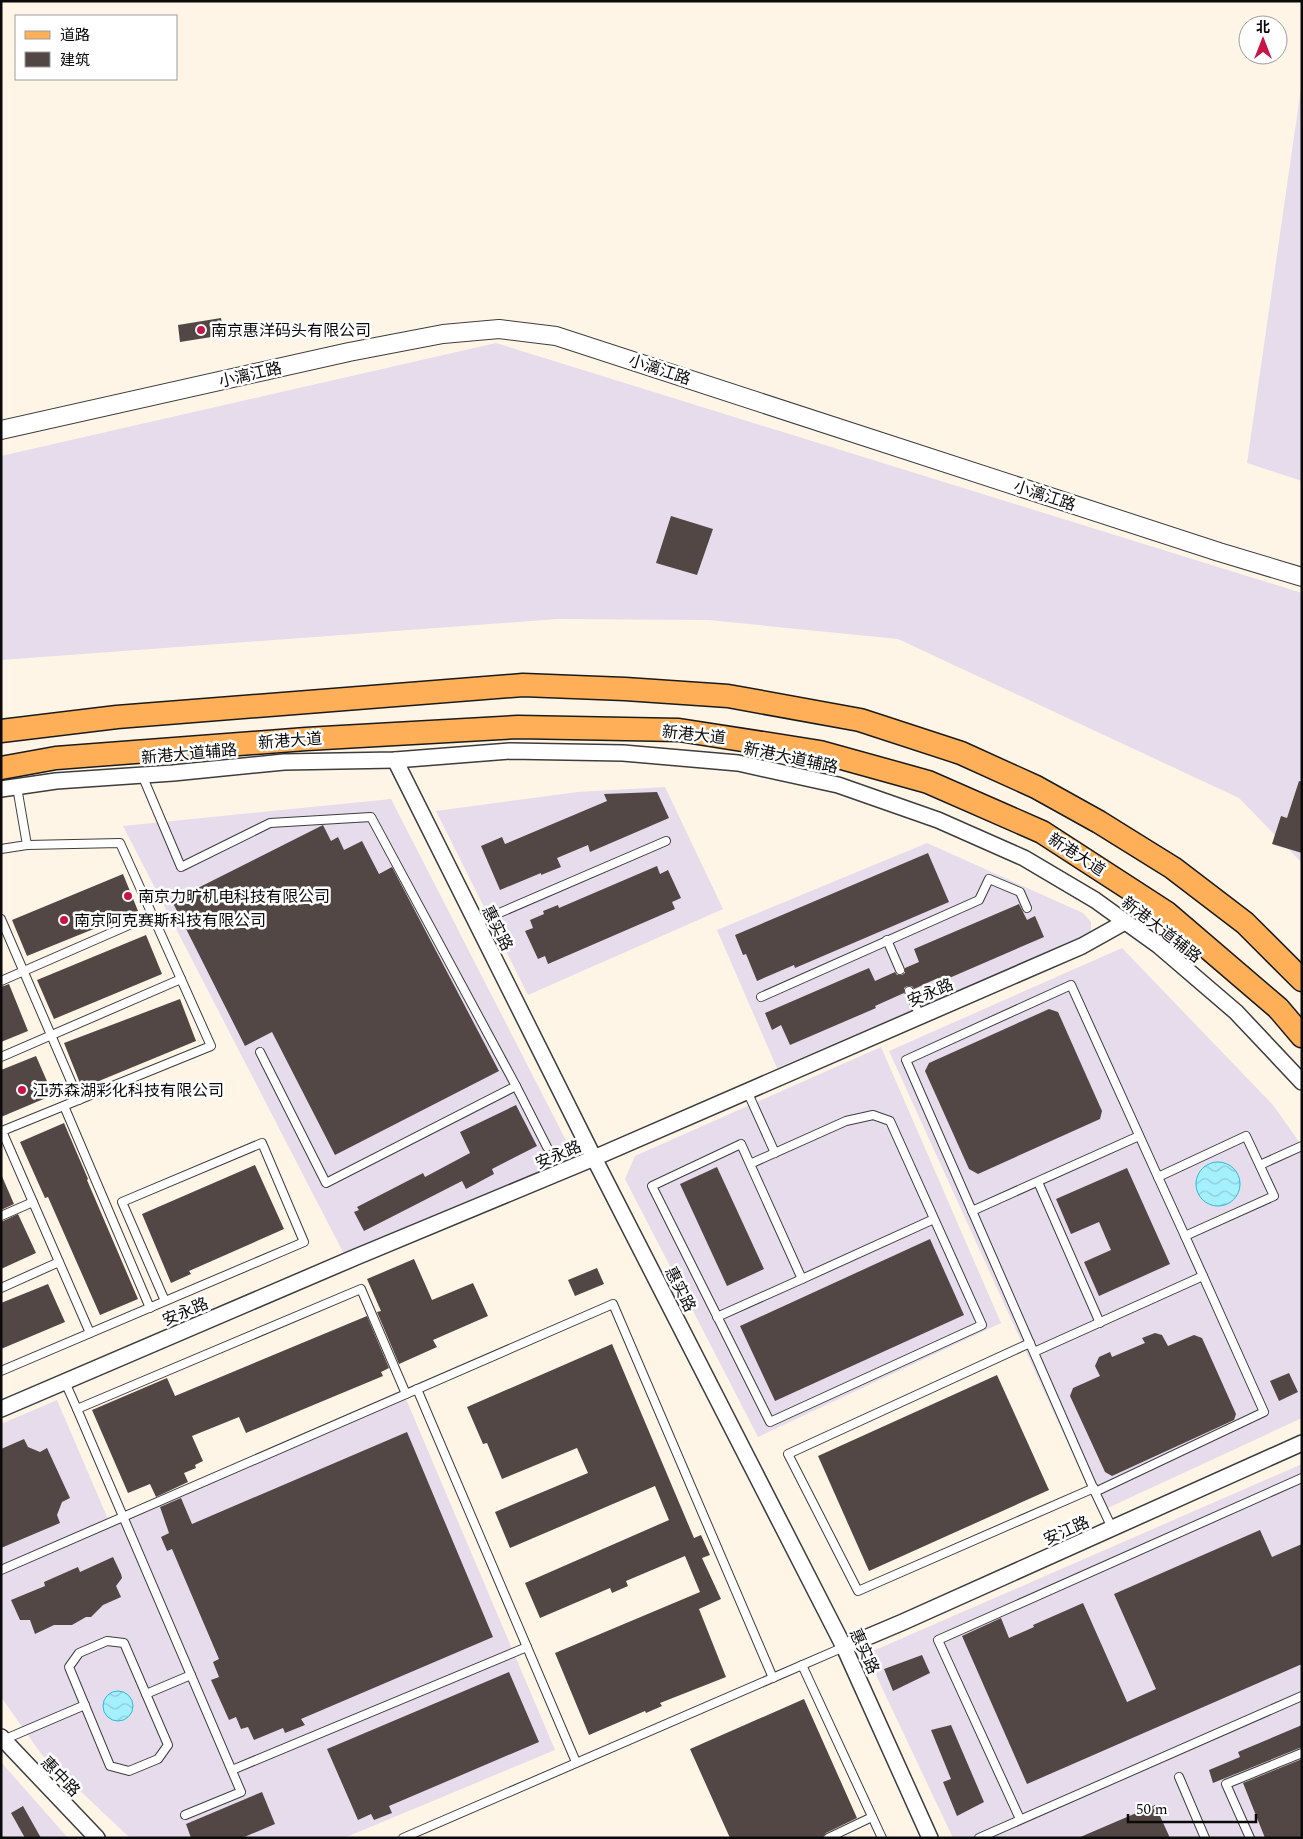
<svg xmlns="http://www.w3.org/2000/svg" width="1303" height="1839" viewBox="0 0 1303 1839" font-family="Spectral,'Noto Sans SC',serif">
  <style>
    .industrial { fill: #e6dceb }
    .water { fill: url(#water-waves); stroke: #25bcdb }
    .building { fill: #534745 }
    .lines { fill: none; stroke-linecap: round; stroke-linejoin: round }
    .service-casing { stroke: #3d3d3d; stroke-width: 10 }
    .minor-casing { stroke: #3d3d3d; stroke-width: 18 }
    .tertiary-casing { stroke: #3d3d3d; stroke-width: 20 }
    .primary-casing { stroke: #1b1b1b; stroke-width: 25 }
    .service { stroke: #fff; stroke-width: 8 }
    .minor { stroke: #fff; stroke-width: 15 }
    .tertiary { stroke: #fff; stroke-width: 18 }
    .primary { stroke: #ffaf57; stroke-width: 22 }
    .poi-dot { fill: #c61547; stroke: #fff; stroke-width: 2 }
    .labels { text-anchor: middle; stroke-width: 5; stroke-linejoin: round; paint-order: stroke }
    .poi-label { font-size: 16px; fill: #0a0a0a; stroke: #fff; text-anchor: start }
    .street-label { font-size: 16px; fill: #0a0a0a; stroke: #fff }
  </style>
  <defs>
    <pattern id="water-waves" width="16" height="10" patternUnits="userSpaceOnUse" patternTransform="scale(1.25)"><rect width="16" height="10" fill="#a5f0fd"/><path d="M0 5q4-4 8 0t8 0" fill="none" stroke="#8dccd8"/></pattern>
  </defs>
  <rect width="100%" height="100%" fill="#fff5e7"/>
  <g class="industrial">
    <path d="M1302,81V481L1247,463Z"/>
    <path d="M496,343L1302,593V863L1239,798L898,639L708,620L558,619L1,660V456Z"/>
    <path d="M665,787L723,909L528,995L436,811L578,792Z"/>
    <path d="M391,799L575,1158L345,1256L123,826Z"/>
    <path d="M927,843L1083,913L1091,922V934L777,1068L717,930Z"/>
    <path d="M1122,948L1273,1105L1302,1146V1418L1099,1512L889,1051Z"/>
    <path d="M881,1047L1001,1323L758,1437L625,1179L635,1156Z"/>
    <path d="M406,1399L555,1750L344,1838H130L42,1755L1,1697V1424L57,1400L111,1526Z"/>
    <path d="M1302,1464V1838H953L866,1654Z"/>
    <path d="M1,1762L68,1838H1Z"/>
  </g>
  <g class="water">
    <circle cx="1218" cy="1184" r="22"/>
    <circle cx="118" cy="1706" r="15"/>
  </g>
  <g class="building">
    <path d="M221,318L224,335L180,342L178,325Z"/>
    <path d="M671,516L713,529L697,575L656,563Z"/>
    <path d="M1299,781L1302,782V853L1272,844L1281,816L1287,818Z"/>
    <path d="M657,792L669,818L590,852L588,845L557,858L561,867L541,875V873L500,890L481,846L502,837L505,844L607,801L604,794Z"/>
    <path d="M323,825L331,841L338,837L344,850L362,841L379,874L392,867L499,1071L335,1155L272,1032L245,1046L172,901Z"/>
    <path d="M928,853L949,902L795,968L794,965L757,981L746,954L743,955L735,935Z"/>
    <path d="M657,866L660,874L668,870L681,898L672,902L675,909L548,964L545,956L538,959L525,931L533,928L530,920L544,914L543,911L558,905L559,908Z"/>
    <path d="M123,874L138,911L27,956L12,920Z"/>
    <path d="M1019,904L1027,920L1035,916L1044,937L940,982L938,978L914,989L912,986H907L904,988V993L875,1006L876,1008L790,1045L781,1025L772,1030L765,1013L869,968L875,981L895,972L897,975H902L905,973V968L919,962L914,949Z"/>
    <path d="M146,935L162,974L54,1019L37,980Z"/>
    <path d="M9,984L28,1031L1,1042V987Z"/>
    <path d="M180,999L196,1041L82,1088L64,1043Z"/>
    <path d="M1049,1009L1058,1012L1102,1111L1100,1119L978,1174L969,1169L925,1071L929,1063Z"/>
    <path d="M36,1056L53,1095L1,1117V1070Z"/>
    <path d="M516,1105L537,1146L492,1169L494,1174L466,1189L462,1181L364,1231L354,1212L359,1210L357,1207L423,1173L425,1177L470,1153L460,1132Z"/>
    <path d="M64,1123L88,1179L87,1180L138,1299L100,1315L48,1197L45,1198L20,1142Z"/>
    <path d="M255,1165L284,1229L189,1271L191,1274L171,1283L142,1214Z"/>
    <path d="M717,1167L764,1269L727,1286L680,1184Z"/>
    <path d="M1127,1168L1170,1264L1099,1296L1084,1262L1111,1250L1099,1222L1071,1234L1056,1199Z"/>
    <path d="M1,1174L14,1204L1,1210Z"/>
    <path d="M18,1214L36,1253L1,1269V1222Z"/>
    <path d="M930,1239L964,1315L775,1401L740,1326Z"/>
    <path d="M414,1259L432,1300L473,1283L488,1316L433,1340L437,1347L399,1364L377,1312L381,1311L367,1279Z"/>
    <path d="M597,1268L604,1284L575,1296L568,1280Z"/>
    <path d="M48,1284L65,1322L1,1349V1303Z"/>
    <path d="M367,1316L389,1368L381,1372L383,1376L246,1433L239,1417L192,1436L203,1461L195,1465L196,1468L184,1473L188,1482L156,1497L150,1484L128,1493L92,1410L167,1378L175,1396Z"/>
    <path d="M1155,1333L1162,1335L1168,1346L1194,1335L1202,1338L1236,1414L1234,1420L1112,1476L1105,1472L1070,1396L1073,1388L1100,1376L1095,1366L1099,1357L1110,1352L1112,1357L1145,1343L1142,1338Z"/>
    <path d="M612,1344L694,1538L701,1535L710,1555L702,1558L721,1599L699,1609L726,1677L660,1703L662,1706L646,1713L645,1711L589,1735L555,1653L700,1592L685,1556L626,1581L628,1586L612,1593L610,1588L540,1618L525,1583L669,1520L655,1486L510,1548L495,1512L588,1473L577,1448L502,1479L487,1443L483,1444L467,1407Z"/>
    <path d="M1289,1373L1298,1392L1279,1401L1270,1381Z"/>
    <path d="M997,1375L1049,1490L869,1571L818,1456Z"/>
    <path d="M407,1432L493,1637L301,1719L305,1725L285,1733L283,1728L254,1740L248,1727L241,1729L236,1717L229,1720L211,1680L219,1677L213,1662L219,1659L172,1549L167,1551L161,1537L169,1533L160,1507L181,1498L192,1524Z"/>
    <path d="M24,1439L28,1447L40,1452L47,1448L70,1498L62,1502L57,1515L60,1523L1,1548V1449Z"/>
    <path d="M1260,1530L1272,1557L1302,1544V1664L1027,1784L962,1636L1001,1618L1009,1638L1034,1627L1033,1625L1083,1603L1127,1702L1156,1689L1114,1594Z"/>
    <path d="M113,1557L121,1574L122,1578L116,1586L121,1597L103,1605L91,1617H86L72,1625H54L35,1634L30,1620H20L11,1600L45,1586L44,1582L78,1567L80,1572Z"/>
    <path d="M922,1655L930,1673L893,1691L884,1669Z"/>
    <path d="M509,1672L539,1742L389,1806L392,1813L374,1820L371,1814L358,1820L327,1749Z"/>
    <path d="M804,1699L857,1818L826,1833L822,1838H730L690,1749Z"/>
    <path d="M951,1725L984,1802L957,1816L943,1782L951,1779L931,1730Z"/>
    <path d="M1302,1725V1747L1213,1783L1209,1770L1240,1757L1238,1752Z"/>
    <path d="M1302,1759V1838H1265L1243,1783Z"/>
    <path d="M262,1792L275,1824L242,1838H191L186,1824Z"/>
    <path d="M1155,1805L1170,1838H1078Z"/>
    <path d="M23,1806L41,1838H25L11,1813Z"/>
  </g>
  <g class="lines">
    <g class="service-casing">
      <g id="service">
        <path d="M142,775L181,867L270,823L371,817L516,1086L326,1183L260,1052"/>
        <path d="M27,845L120,843L211,1046L2,1131L90,1333"/>
        <path d="M1,849L27,845L17,787"/>
        <path d="M1,919L79,1100"/>
        <path d="M476,923L666,841"/>
        <path d="M887,940L900,970"/>
        <path d="M1,981L152,915"/>
        <path d="M909,991L920,1016"/>
        <path d="M761,997L979,900L989,879L1020,892L1027,908"/>
        <path d="M1,1057L181,979"/>
        <path d="M516,1086L547,1147"/>
        <path d="M747,1091L775,1153"/>
        <path d="M64,1106L150,1308"/>
        <path d="M1246,1136L1274,1196L1185,1236L1158,1177Z"/>
        <path d="M750,1164L741,1144L652,1186L770,1422L982,1325L890,1121L873,1115L846,1121L750,1164L802,1279L934,1219"/>
        <path d="M1260,1165L1302,1146"/>
        <path d="M1038,1182L1100,1323"/>
        <path d="M972,1211L1139,1136"/>
        <path d="M1,1216L33,1202"/>
        <path d="M1185,1236L1203,1276"/>
        <path d="M1,1288L59,1262"/>
        <path d="M717,1317L802,1279"/>
        <path d="M1030,1343L788,1454L858,1591L1094,1488"/>
        <path d="M1034,1352L1203,1276L1264,1412L1095,1492L906,1060L1071,985L1158,1177"/>
        <path d="M1,1371L304,1242L262,1143L122,1202L165,1301"/>
        <path d="M65,1382L77,1409"/>
        <path d="M417,1389L576,1762"/>
        <path d="M1095,1492L1112,1528"/>
        <path d="M1,1570L613,1304L773,1678"/>
        <path d="M107,1641L124,1643L168,1745L158,1759L129,1771L110,1766L69,1667L79,1653Z"/>
        <path d="M802,1665L882,1838"/>
        <path d="M146,1694L191,1675"/>
        <path d="M3,1740L85,1705"/>
        <path d="M232,1770L527,1647"/>
        <path d="M1179,1777L1205,1838"/>
        <path d="M185,1815L241,1792L77,1409L361,1289L406,1394"/>
        <path d="M1020,1819L938,1640L1302,1478"/>
        <path d="M403,1838L844,1647"/>
        <path d="M828,1838L872,1817"/>
        <path d="M979,1838L1302,1696"/>
        <path d="M1250,1838L1226,1784L1302,1753"/>
      </g>
    </g>
    <g class="minor-casing">
      <g id="minor">
        <path d="M395,760L594,1158L844,1647L930,1838"/>
        <path d="M1,789L56,781L173,773L284,762L395,760L510,751L623,753L738,763L838,785L938,820L1024,858L1095,900L1159,946L1236,1012L1302,1082"/>
        <path d="M1,1409L356,1257L594,1158L1082,946L1125,922"/>
        <path d="M844,1647L903,1622L1302,1443"/>
        <path d="M1,1737L97,1838"/>
      </g>
    </g>
    <g class="tertiary-casing">
      <path id="tertiary" d="M1,430L349,352L443,334L499,329L556,336L1219,552L1302,577"/>
    </g>
    <g class="primary-casing">
      <g id="primary">
        <path d="M1,731L117,717L523,685L625,689L728,696L860,720L961,753L1036,787L1099,822L1173,868L1245,923L1302,980"/>
        <path d="M1,768L56,758L306,739L518,727L679,730L820,752L928,782L1042,832L1167,913L1278,1008L1302,1036"/>
      </g>
    </g>
    <use href="#service" class="service"/>
    <use href="#minor" class="minor"/>
    <use href="#tertiary" class="tertiary"/>
    <use href="#primary" class="primary"/>
  </g>
  <g class="poi-dot">
    <circle cx="201" cy="330" r="5"/>
    <circle cx="128" cy="896" r="5"/>
    <circle cx="64" cy="920" r="5"/>
    <circle cx="22" cy="1090" r="5"/>
  </g>
  <g class="labels">
    <g class="poi-label">
      <text x="211" y="336">南京惠洋码头有限公司</text>
      <text x="138" y="902">南京力旷机电科技有限公司</text>
      <text x="74" y="926">南京阿克赛斯科技有限公司</text>
      <text x="32" y="1096">江苏森湖彩化科技有限公司</text>
    </g>
    <g class="street-label">
      <text transform="translate(660 369) rotate(18)" y="6">小漓江路</text>
      <text transform="translate(250 374) rotate(-13)" y="6">小漓江路</text>
      <text transform="translate(1045 495) rotate(18)" y="6">小漓江路</text>
      <text transform="translate(694 734) rotate(6)" y="6">新港大道</text>
      <text transform="translate(290 740) rotate(-4)" y="6">新港大道</text>
      <text transform="translate(189 753) rotate(-5)" y="6">新港大道辅路</text>
      <text transform="translate(791 757) rotate(12)" y="6">新港大道辅路</text>
      <text transform="translate(1077 854) rotate(33)" y="6">新港大道</text>
      <text transform="translate(498 928) rotate(63)" y="6">惠实路</text>
      <text transform="translate(1162 929) rotate(38)" y="6">新港大道辅路</text>
      <text transform="translate(930 992) rotate(-23)" y="6">安永路</text>
      <text transform="translate(558 1154) rotate(-23)" y="6">安永路</text>
      <text transform="translate(681 1289) rotate(63)" y="6">惠实路</text>
      <text transform="translate(185 1311) rotate(-23)" y="6">安永路</text>
      <text transform="translate(1066 1530) rotate(-24)" y="6">安江路</text>
      <text transform="translate(865 1651) rotate(65)" y="6">惠实路</text>
      <text transform="translate(61 1776) rotate(46)" y="6">惠中路</text>
    </g>
  </g>
  <rect width="1303" height="1839" fill="none" stroke="#0a0a0a" stroke-width="5"/>
  <rect x="15" y="15" width="162" height="65" fill="#ffffff" stroke="#9d9d9d"/>
  <rect x="25" y="31" width="25" height="8" fill="#ffaf57" stroke="#9d9d9d"/>
  <text x="60" y="40" font-size="15" fill="#0a0a0a">道路</text>
  <rect x="25" y="52" width="25" height="15" fill="#534745" stroke="#9d9d9d"/>
  <text x="60" y="65" font-size="15" fill="#0a0a0a">建筑</text>
  <g transform="translate(1263 40)"><circle r="24" fill="#ffffff" stroke="#9d9d9d"/>
  <path d="M0-4L9 19L0 12L-9 19Z" fill="#c61547"/>
  <text y="-8" font-size="14" font-weight="bold" text-anchor="middle" fill="#0a0a0a">北</text>
  </g>
  <path d="M1128 1814v8h128v-8" fill="none" stroke="#0a0a0a" stroke-width="2.5"/>
  <text x="1136" y="1814" font-size="15" fill="#0a0a0a" stroke="#ffffff" stroke-width="4" paint-order="stroke">50 m</text>
</svg>
